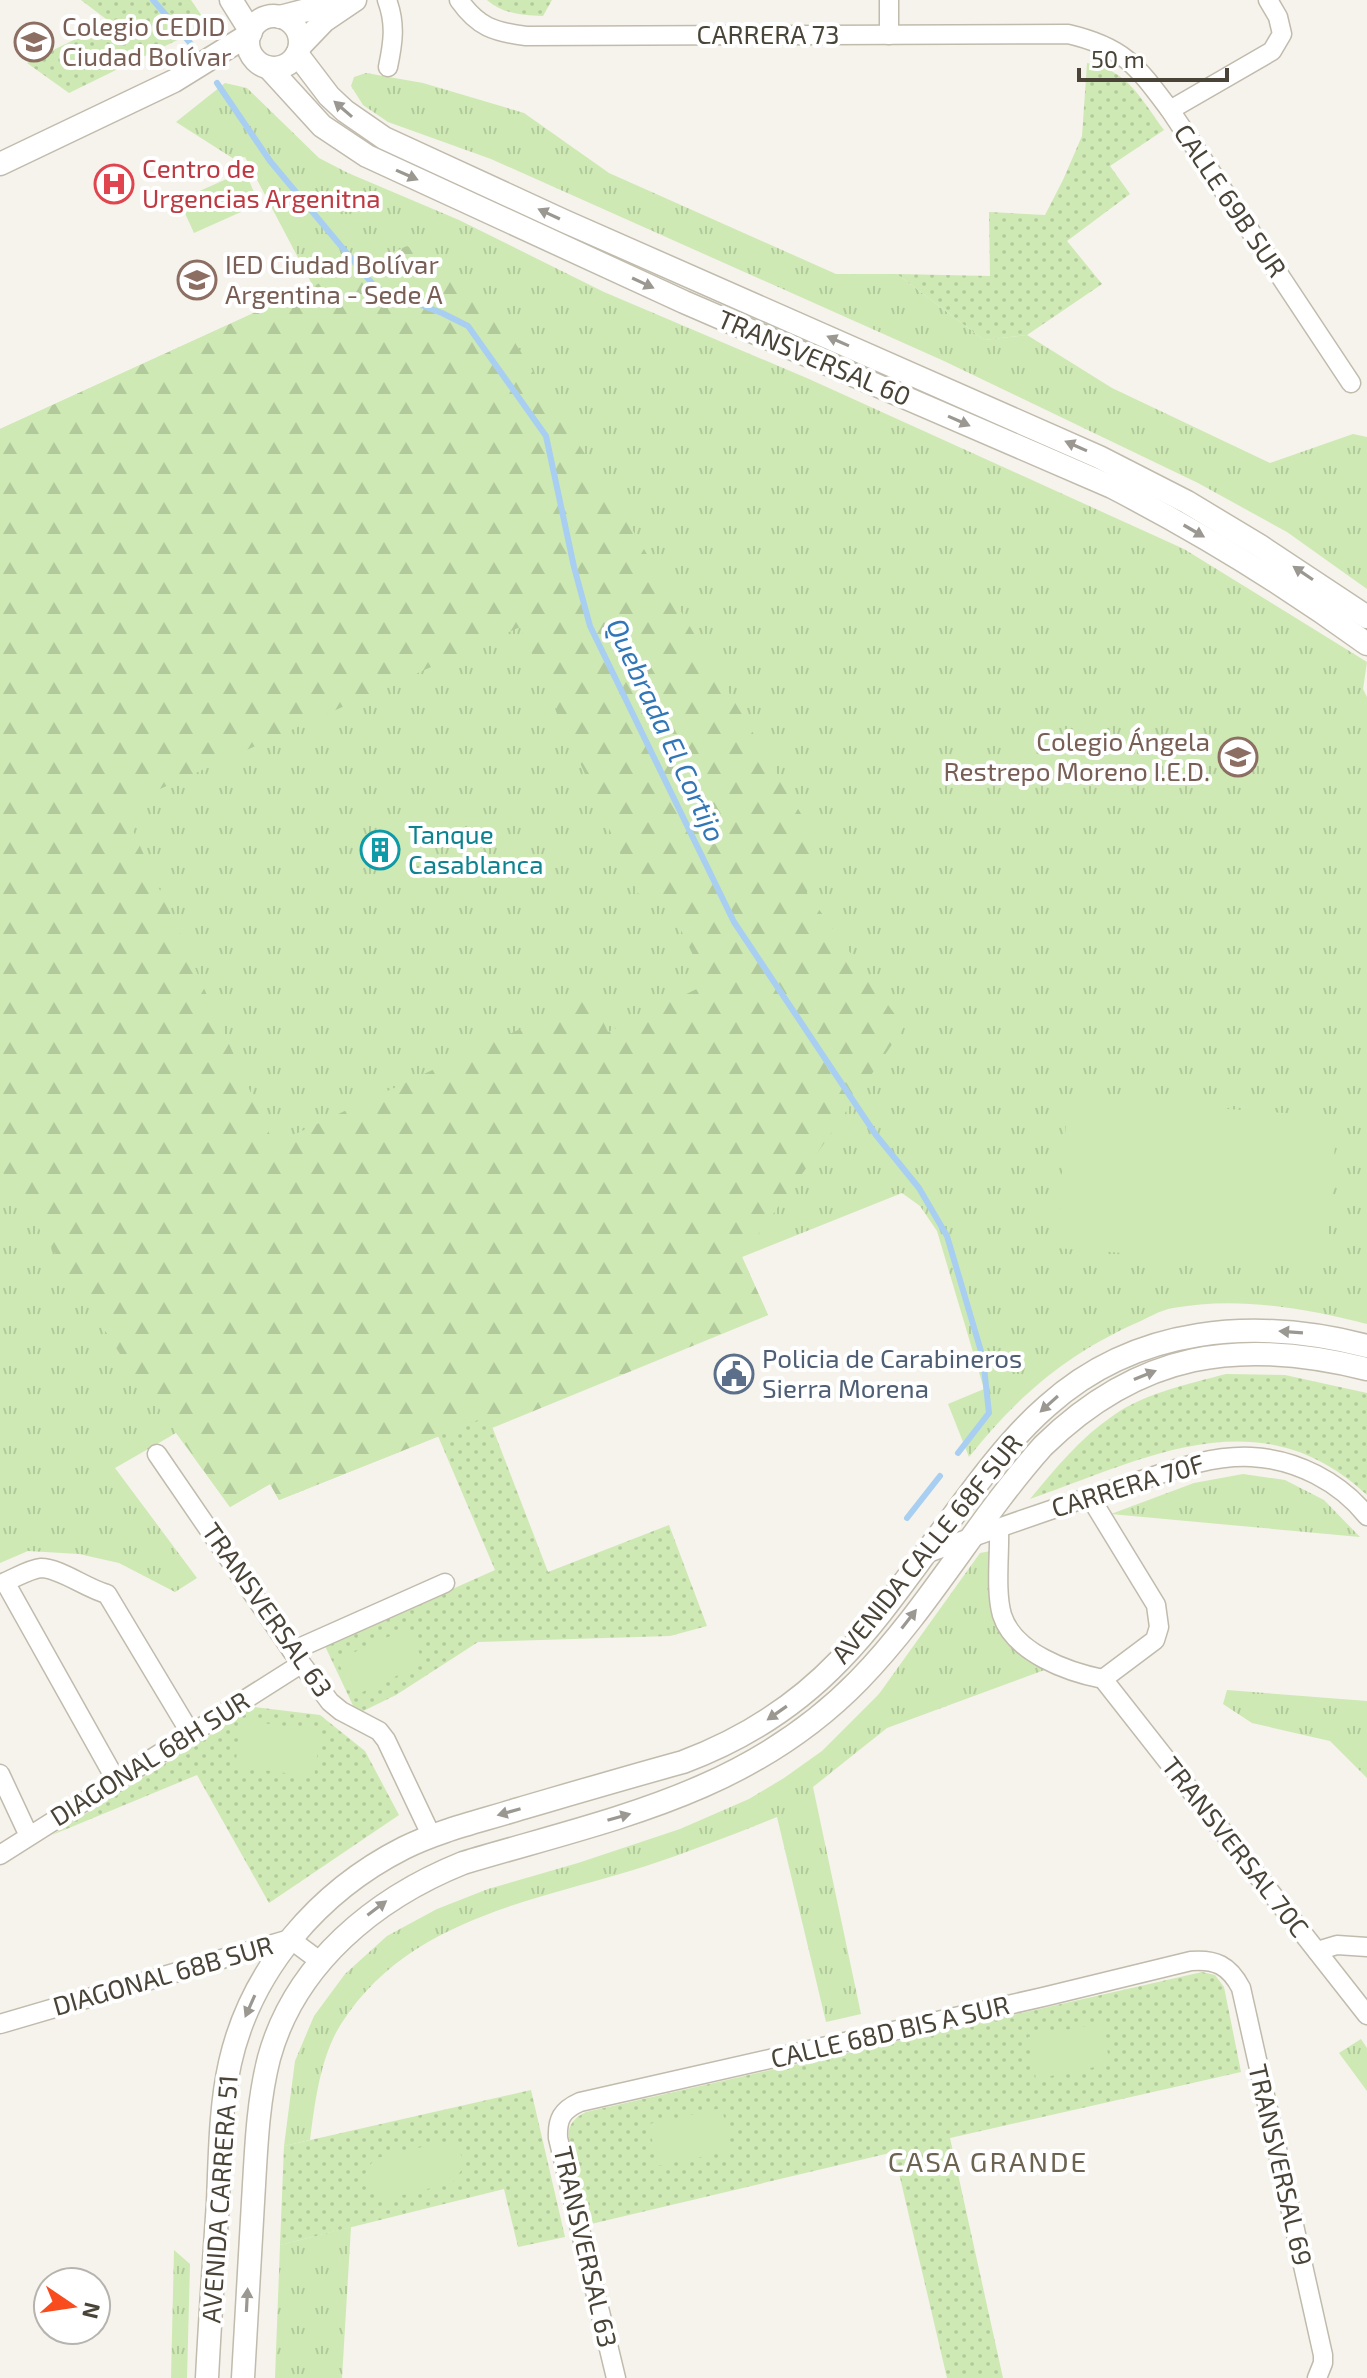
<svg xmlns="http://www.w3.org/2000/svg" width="1367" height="2378" viewBox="0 0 1367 2378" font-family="'Exo 2',sans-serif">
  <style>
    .grass { fill: url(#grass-tufts) }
    .forest { fill: url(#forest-firs); fill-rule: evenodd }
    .park { fill: url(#park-dots) }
    .garden { fill: #cee9b4 }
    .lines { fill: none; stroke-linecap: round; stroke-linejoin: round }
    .stream { stroke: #a8cff1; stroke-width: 6 }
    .minor-casing { stroke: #c1bbad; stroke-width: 21 }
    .tertiary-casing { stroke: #c1bbad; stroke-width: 25 }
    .minor { stroke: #fff; stroke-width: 18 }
    .tertiary { stroke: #fff; stroke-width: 22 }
    .oneway { fill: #9b9892 }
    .labels { text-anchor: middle; stroke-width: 8; stroke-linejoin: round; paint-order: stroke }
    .education-label { font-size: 26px; fill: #785e54; stroke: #fff; text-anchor: start }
    .street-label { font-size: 26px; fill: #4a4438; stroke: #fff }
    .health-label { font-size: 26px; fill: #be3a42; stroke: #fff; text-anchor: start }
    .culture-label { font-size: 26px; fill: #0d838f; stroke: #fff; text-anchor: start }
    .service-label { font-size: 26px; fill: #4e5e75; stroke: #fff; text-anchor: start }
    .water-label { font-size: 28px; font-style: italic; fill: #3176b6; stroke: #fff }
    .neighbourhood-label { font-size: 28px; letter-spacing: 2px; fill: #6c6350; stroke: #fff }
  </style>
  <defs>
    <pattern id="grass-tufts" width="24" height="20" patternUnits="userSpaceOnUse" patternTransform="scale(2)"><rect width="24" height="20" fill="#cee9b4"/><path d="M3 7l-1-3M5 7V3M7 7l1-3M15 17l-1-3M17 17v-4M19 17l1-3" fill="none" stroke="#b2c99c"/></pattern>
    <pattern id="forest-firs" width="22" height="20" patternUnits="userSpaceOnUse" patternTransform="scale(2)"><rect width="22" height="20" fill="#cee9b4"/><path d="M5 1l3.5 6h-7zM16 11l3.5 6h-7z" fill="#b2c99c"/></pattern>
    <pattern id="park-dots" width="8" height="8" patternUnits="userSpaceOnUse" patternTransform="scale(2)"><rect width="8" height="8" fill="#cee9b4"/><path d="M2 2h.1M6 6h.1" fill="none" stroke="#b2c99c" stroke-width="1.8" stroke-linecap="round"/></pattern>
  </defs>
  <rect width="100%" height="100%" fill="#f5f3eb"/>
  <g class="grass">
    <path d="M366,73L423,83L524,113L609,173L836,274H897L984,340L1027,335L1112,388L1270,463L1353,434L1367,437V589L1287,532L1198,483L944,361L491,159L388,122L363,105L351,86L354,77Z"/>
    <path d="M225,83L247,88L319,158L348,173L459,220L604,292L809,379L1184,549L1367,662L1363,689L1367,697V1324C1305,1308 1237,1296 1173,1308C1160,1310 1146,1319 1134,1324C1064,1356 1017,1397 969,1457L948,1404L984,1389L937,1231L920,1206L902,1193L742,1257L768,1315L487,1417L279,1500L270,1484L230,1507L176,1433L115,1468L197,1578L175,1592L119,1563L79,1554L28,1551L0,1563V429L313,286L245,157L234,159L176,122Z"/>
    <path d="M1243,1474L1285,1480L1324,1500L1360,1537L1111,1514L1194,1483Z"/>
    <path d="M991,1551L997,1617L1050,1668L887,1728L813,1787L861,2014L826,2022L777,1817C734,1834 691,1851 646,1866C536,1901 409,1917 341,2024C320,2057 315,2103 310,2140L284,2146L295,2061L314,2016L345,1974L387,1936L437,1909L488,1889L578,1863L680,1829L749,1799L784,1778L822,1751L879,1694L980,1553Z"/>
    <path d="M1227,1690L1367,1701V1778L1330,1741L1252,1723L1223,1704Z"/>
    <path d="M1361,2039L1367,2048V2091L1339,2053Z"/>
    <path d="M351,2227L342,2378H275L280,2245Z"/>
    <path d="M174,2250L190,2264L187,2378H171Z"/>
  </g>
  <path class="forest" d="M407,246L480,287L635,534L813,834L807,893L904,1027L823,1145L742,1257L768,1315L492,1428L487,1417L279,1500L270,1484L230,1507L120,1354L0,1168V429L313,286ZM520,627L638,894L660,887L707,984L608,1032L591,996L274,1144L122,806Z"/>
  <g class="park">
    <path d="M81,0H191L208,25L69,93L27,63L110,22Z"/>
    <path d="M487,0H552L543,16C522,15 503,14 487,0Z"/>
    <path d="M1087,63C1127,69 1141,99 1164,130L1110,166L1130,194L1067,241L1102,284L1027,335L984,340L897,274L990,276L989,212L1045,215L1063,180L1082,136Z"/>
    <path d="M1226,1374L1285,1375L1367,1393V1495C1260,1395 1146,1458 1030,1499C1055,1469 1080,1438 1114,1415C1145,1393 1189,1384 1226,1374Z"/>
    <path d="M488,1416L548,1572L669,1525L707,1626L670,1636L478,1642L396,1695L357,1714L325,1646L495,1570L438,1436Z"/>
    <path d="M254,1707L320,1715L365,1751L399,1815L269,1903L197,1775L52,1835Z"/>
    <path d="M1202,1972L1215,1975L1224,1987L1241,2072L950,2138L1003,2378H947L894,2152L591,2224C587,2208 565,2143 569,2130C571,2121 578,2116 586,2112Z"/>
    <path d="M531,2090L565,2237L518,2247L504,2189L280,2245L284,2146Z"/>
  </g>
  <g class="garden">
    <path d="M245,171L259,204L194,233L179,200Z"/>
    <path d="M1068,1097L1337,1117L1326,1268L1056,1248Z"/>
    <path d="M408,1628L424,1663L354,1696L337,1660Z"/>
    <path d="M242,1720L321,1731L314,1777L235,1766Z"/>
    <path d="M1102,2023L1110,2064L1036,2079L1028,2037Z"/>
    <path d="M722,2108L731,2151L657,2166L649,2124Z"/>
    <path d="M442,2142L455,2146L463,2158L461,2171L452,2183L386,2199L379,2198L367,2190C361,2177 366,2167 377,2158Z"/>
  </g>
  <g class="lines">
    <g class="stream">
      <path d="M153,0L191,44"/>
      <path d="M217,83L270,161L376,288L442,313L468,326L546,436L574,567L590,626L734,922L876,1135L919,1188L947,1236L983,1358L989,1413L958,1453"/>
      <path d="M907,1518L940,1476"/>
    </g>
    <g class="minor-casing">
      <g id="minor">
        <path d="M387,0C396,24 393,43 388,67"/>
        <path d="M459,0C478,27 494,32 526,36L1068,34C1124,47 1137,66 1170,110L1351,383"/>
        <path d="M889,0V35"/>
        <path d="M1170,110L1272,51L1282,34L1278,17L1268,0"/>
        <path d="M157,1454L292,1651L330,1702L341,1711L379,1731L386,1740L432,1837"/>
        <path d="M1090,1497L1156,1605L1159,1627L1155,1640L1103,1679"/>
        <path d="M999,1528C1000,1553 995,1591 1002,1615C1014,1653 1068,1672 1103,1679"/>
        <path d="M925,1554C992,1530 1059,1506 1127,1485C1167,1472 1209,1455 1251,1457C1296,1459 1340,1482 1367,1516"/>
        <path d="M292,1651L445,1583"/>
        <path d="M1103,1679L1367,2015"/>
        <path d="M0,1774L29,1836"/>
        <path d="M117,1782L5,1582C15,1578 30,1569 41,1568C60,1568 87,1589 107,1594L191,1734"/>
        <path d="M0,1855L301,1664"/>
        <path d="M1317,1951L1337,1945L1367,1947"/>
        <path d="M0,2024L290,1939L321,1962"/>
        <path d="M616,2378L558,2138C557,2119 562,2110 580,2102L1043,1997L1191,1961C1215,1959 1229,1965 1241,1988L1323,2355V2363L1317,2378"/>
      </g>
    </g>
    <g class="tertiary-casing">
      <g id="tertiary">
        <path d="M231,0L251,32"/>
        <circle cx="274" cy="42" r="26"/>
        <path d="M280,17L345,0"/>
        <path d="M300,46L324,21L355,0"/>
        <path d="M297,54L329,96L345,111L384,138L564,221L1099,457L1187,502L1260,546L1367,617"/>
        <path d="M269,68L322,126L367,156L684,302L1112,487C1201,533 1286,585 1367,644"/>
        <path d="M0,164L174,81L250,34"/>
        <path d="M207,2378C210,2319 214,2261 218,2202C220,2156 220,2108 230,2063C251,1969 319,1891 404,1848C440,1830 481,1821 519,1809C574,1793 628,1777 683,1762C742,1740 796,1706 840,1660C879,1620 911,1572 945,1527C976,1485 1008,1440 1047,1406C1136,1326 1255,1317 1367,1346"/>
        <path d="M243,2378C246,2319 250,2261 253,2202C256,2154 257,2105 269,2058C295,1963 376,1898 463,1863C610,1819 748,1794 859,1680C928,1609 977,1520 1043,1446C1139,1352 1239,1337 1367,1369"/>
      </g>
    </g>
    <use href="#minor" class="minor"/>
    <use href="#tertiary" class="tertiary"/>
  </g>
  <defs><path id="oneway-solid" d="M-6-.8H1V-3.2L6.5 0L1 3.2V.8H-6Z" transform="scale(2)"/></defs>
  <g class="oneway">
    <use href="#oneway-solid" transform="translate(343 109) rotate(-139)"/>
    <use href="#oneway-solid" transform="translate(407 175) rotate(24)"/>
    <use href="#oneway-solid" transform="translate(549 214) rotate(-155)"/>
    <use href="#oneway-solid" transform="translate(643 283) rotate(25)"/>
    <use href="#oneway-solid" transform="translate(838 341) rotate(-156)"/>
    <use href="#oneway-solid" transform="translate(959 421) rotate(24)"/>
    <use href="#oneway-solid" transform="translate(1076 446) rotate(-156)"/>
    <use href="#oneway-solid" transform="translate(1194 531) rotate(30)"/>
    <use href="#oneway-solid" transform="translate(1303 573) rotate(-146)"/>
    <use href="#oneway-solid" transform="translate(1291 1332) rotate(-176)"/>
    <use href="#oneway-solid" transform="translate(1145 1375) rotate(-22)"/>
    <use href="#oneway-solid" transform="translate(1049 1404) rotate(138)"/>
    <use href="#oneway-solid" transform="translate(909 1619) rotate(-52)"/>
    <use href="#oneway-solid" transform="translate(777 1713) rotate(145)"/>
    <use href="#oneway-solid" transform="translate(509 1812) rotate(164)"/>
    <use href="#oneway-solid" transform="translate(619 1817) rotate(-16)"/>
    <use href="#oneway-solid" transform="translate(377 1908) rotate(-37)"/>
    <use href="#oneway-solid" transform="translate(250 2006) rotate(114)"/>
    <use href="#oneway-solid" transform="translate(247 2300) rotate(-87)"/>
  </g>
  <defs>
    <g id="school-ring" transform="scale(2)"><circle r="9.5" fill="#fff" stroke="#8d6e63" stroke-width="1.5"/><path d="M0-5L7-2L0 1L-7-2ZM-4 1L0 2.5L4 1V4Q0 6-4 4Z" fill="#8d6e63"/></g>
    <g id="hospital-ring" transform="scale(2)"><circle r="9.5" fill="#fff" stroke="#e0444e" stroke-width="1.5"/><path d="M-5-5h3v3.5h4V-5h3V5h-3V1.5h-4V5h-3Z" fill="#e0444e"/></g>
    <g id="building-ring" transform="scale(2)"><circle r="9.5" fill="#fff" stroke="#0f9aa8" stroke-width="1.5"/><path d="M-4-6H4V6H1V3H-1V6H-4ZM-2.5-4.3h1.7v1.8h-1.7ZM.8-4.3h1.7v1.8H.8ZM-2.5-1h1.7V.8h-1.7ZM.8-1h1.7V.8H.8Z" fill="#0f9aa8"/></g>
    <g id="civic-ring" transform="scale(2)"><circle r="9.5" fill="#fff" stroke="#5c6f8a" stroke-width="1.5"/><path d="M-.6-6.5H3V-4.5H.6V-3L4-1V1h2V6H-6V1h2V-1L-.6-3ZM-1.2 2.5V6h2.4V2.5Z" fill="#5c6f8a"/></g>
  </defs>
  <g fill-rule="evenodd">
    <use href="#school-ring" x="34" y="42"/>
    <use href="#hospital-ring" x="114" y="184"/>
    <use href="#school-ring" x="197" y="280"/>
    <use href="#school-ring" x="1238" y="757"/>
    <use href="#building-ring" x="380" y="850"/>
    <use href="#civic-ring" x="734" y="1374"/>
  </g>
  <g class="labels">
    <g class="education-label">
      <text x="62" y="36">Colegio CEDID<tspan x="62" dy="30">Ciudad Bolívar</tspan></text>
      <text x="225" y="274">IED Ciudad Bolívar<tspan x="225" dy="30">Argentina - Sede A</tspan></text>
      <text x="1210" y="751" text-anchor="end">Colegio Ángela<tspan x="1210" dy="30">Restrepo Moreno I.E.D.</tspan></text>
    </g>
    <g class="street-label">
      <text x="768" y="44">CARRERA 73</text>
      <text transform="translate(1230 201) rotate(56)" y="9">CALLE 69B SUR</text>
      <text transform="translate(814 358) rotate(23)" y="9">TRANSVERSAL 60</text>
      <text transform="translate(1128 1486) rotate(-17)" y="9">CARRERA 70F</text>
      <text transform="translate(927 1549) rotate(-51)" y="9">AVENIDA CALLE 68F SUR</text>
      <text transform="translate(267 1610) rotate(55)" y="9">TRANSVERSAL 63</text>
      <text transform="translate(150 1759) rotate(-32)" y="9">DIAGONAL 68H SUR</text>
      <text transform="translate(1235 1847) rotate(52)" y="9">TRANSVERSAL 70C</text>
      <text transform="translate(163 1976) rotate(-16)" y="9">DIAGONAL 68B SUR</text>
      <text transform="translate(890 2032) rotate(-13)" y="9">CALLE 68D BIS A SUR</text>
      <text transform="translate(1280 2165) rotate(77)" y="9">TRANSVERSAL 69</text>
      <text transform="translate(220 2199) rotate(-86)" y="9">AVENIDA CARRERA 51</text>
      <text transform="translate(585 2247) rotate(77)" y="9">TRANSVERSAL 63</text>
    </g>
    <g class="health-label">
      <text x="142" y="178">Centro de<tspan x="142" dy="30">Urgencias Argenitna</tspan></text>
    </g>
    <g class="culture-label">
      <text x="408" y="844">Tanque<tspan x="408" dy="30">Casablanca</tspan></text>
    </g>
    <g class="service-label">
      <text x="762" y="1368">Policia de Carabineros<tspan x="762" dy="30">Sierra Morena</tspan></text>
    </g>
    <g class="water-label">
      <text transform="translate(666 730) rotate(65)" y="10">Quebrada El Cortijo</text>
    </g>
    <g class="neighbourhood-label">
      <text x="988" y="2172">CASA GRANDE</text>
    </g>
  </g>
  <g transform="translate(72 2306) rotate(103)"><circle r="38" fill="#ffffff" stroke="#b7b4af" stroke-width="2"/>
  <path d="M0-6L14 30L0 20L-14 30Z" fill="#f94c1e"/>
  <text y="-12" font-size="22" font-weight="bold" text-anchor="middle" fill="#4a4438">N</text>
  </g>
  <path d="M1079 68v12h148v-12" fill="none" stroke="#4a4438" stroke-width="4"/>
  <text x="1091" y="68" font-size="24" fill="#4a4438" stroke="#ffffff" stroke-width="6" paint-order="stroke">50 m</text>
</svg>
